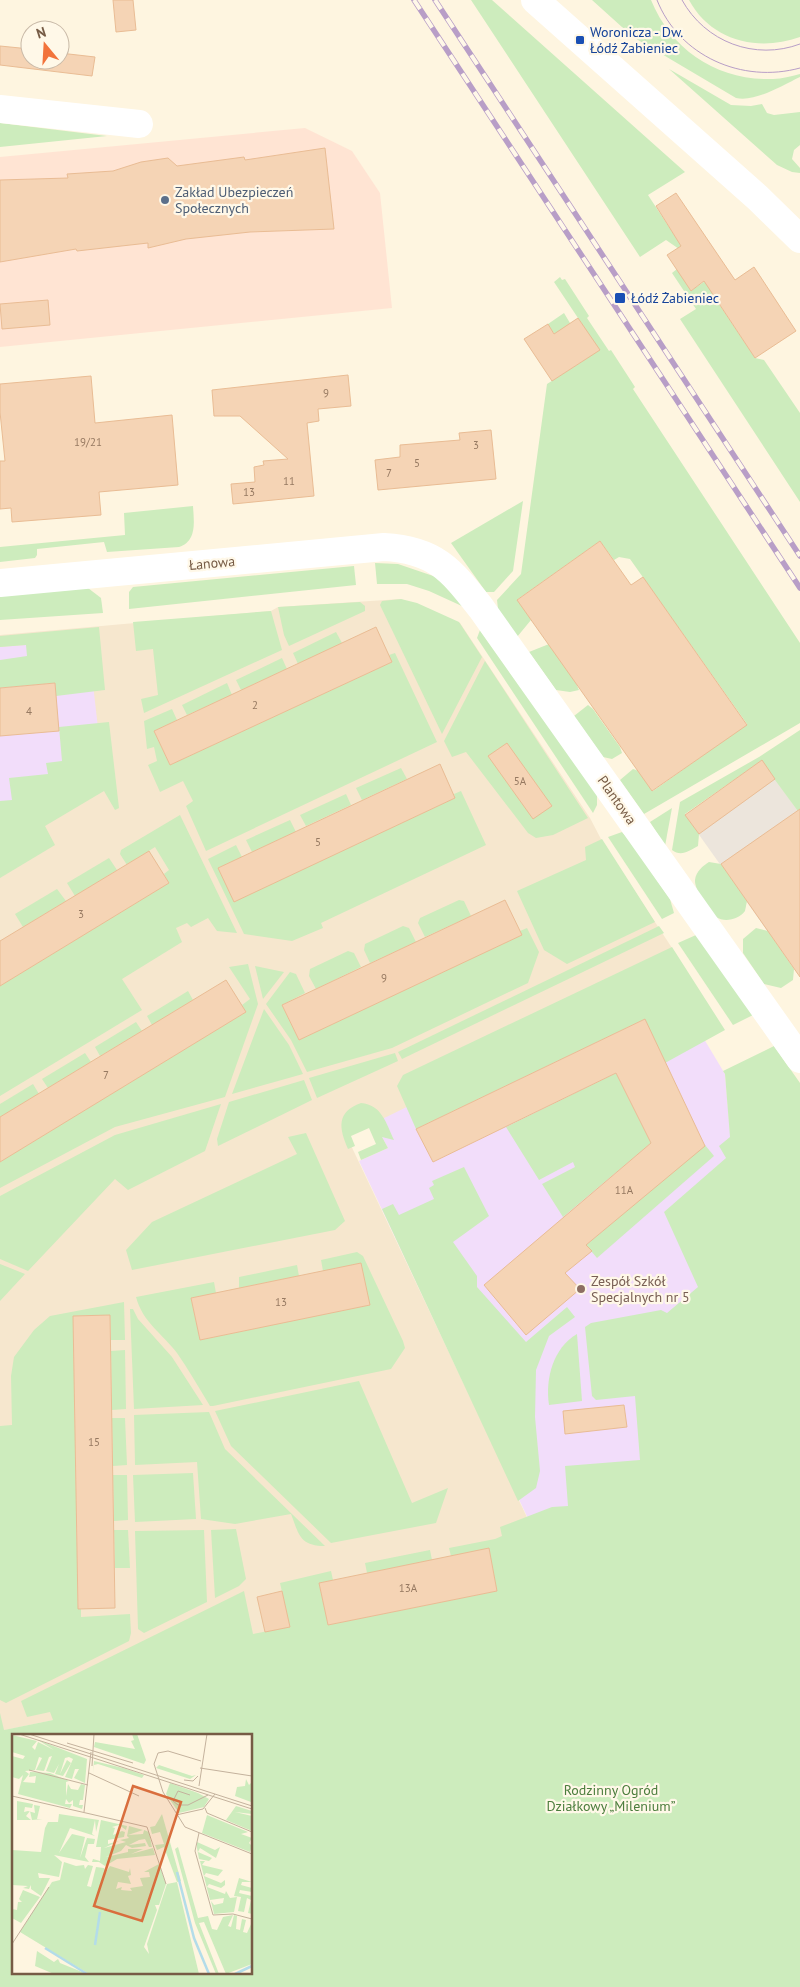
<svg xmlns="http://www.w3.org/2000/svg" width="800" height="1987" viewBox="0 0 800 1987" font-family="'PT Sans',sans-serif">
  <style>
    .residential { fill: #f6e7ce }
    .commercial { fill: #ffe4d3 }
    .industrial { fill: #ece5dc }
    .education { fill: #f2ddfa }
    .green { fill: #cdecbd; fill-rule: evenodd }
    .building { fill: #f5d4b5; stroke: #e9bc94 }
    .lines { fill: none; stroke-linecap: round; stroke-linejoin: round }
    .minor { stroke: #fff; stroke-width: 28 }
    .tertiary { stroke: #fff; stroke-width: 28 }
    .tram { stroke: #b89ec7; stroke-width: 1 }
    .rail-casing { stroke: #b89ec7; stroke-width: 5.5 }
    .rail { stroke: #fff8e8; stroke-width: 4; stroke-dasharray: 11; stroke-linecap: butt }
    .transit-dot { fill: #1a4fb4; stroke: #fff8e8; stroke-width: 2 }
    .service-dot { fill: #5c6f8a; stroke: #fff8e8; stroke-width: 2 }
    .education-dot { fill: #8d6e63; stroke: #fff8e8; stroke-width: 2 }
    .labels { text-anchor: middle; stroke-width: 4.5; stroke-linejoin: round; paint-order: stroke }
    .number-label { font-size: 11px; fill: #967961 }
    .transit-label { font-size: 14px; fill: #164399; stroke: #fff8e8; text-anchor: start }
    .service-label { font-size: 14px; fill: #4e5e75; stroke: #fff8e8; text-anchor: start }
    .street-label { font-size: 14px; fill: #765b45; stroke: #fff8e8 }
    .education-label { font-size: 14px; fill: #785e54; stroke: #fff8e8; text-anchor: start }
    .park-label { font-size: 14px; fill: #4b7d3c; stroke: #fff8e8 }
    .inset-river { fill: none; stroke: #b3dce9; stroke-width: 2.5 }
    .inset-road { fill: none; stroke: #c4b29d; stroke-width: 1 }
    .view { fill: #d96e3d; fill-opacity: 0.15; stroke: #d96e3d; stroke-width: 2.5 }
    .inset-edge { fill: none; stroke: #765b45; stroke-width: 2.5 }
  </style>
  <rect width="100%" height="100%" fill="#fef5e0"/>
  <path class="residential" d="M401,599L460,623L590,818L602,841L672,948L668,979L347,1137L541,1547L553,1617L0,1731V635L271,611L278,607Z"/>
  <path class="commercial" d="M305,128L352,151L380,193L392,308L0,347V157Z"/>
  <path class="industrial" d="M762,760L800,814V977L685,815Z"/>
  <g class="education">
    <path d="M88,640L104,781L0,843V647Z"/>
    <path d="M668,979L725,1074L768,1574L541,1546L359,1161L388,1148L374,1123Z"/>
  </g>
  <g class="green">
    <path d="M471,0H492L685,172L648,195L682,247L679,249L666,240L640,257Z"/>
    <path d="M592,0H651C672,51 718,81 773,79C782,79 791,76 800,74V77C781,86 756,102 736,98L633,37Z"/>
    <path d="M689,0H800V37C758,52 711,41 689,0Z"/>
    <path d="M669,69L731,105L751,106L762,104L767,113L774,115L800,112V145L794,150L792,159L800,168V173L792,172L777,165Z"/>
    <path d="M0,123L107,136L0,147Z"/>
    <path d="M677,269L691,291L715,274L713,295L755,358L764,360L800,413V502L680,319L696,309L672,273Z"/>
    <path d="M560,277L562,280L565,279L589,316L587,318L609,351L611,350L635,387L633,389L800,643V723L644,814L620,780L633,769L639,771L653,791L747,724L630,559L619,557L614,560L600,541L518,599L531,620L517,637L498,609L497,600L521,574L547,384L583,361L568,339L560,343L548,324L564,313L570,323L584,327L554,282Z"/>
    <path d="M523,501L513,571L494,592H486L451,543Z"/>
    <path d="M193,506C194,522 197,541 179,547L107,552L104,542L37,549V555L35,558L0,562V547L125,535L124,513Z"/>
    <path d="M375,563L398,564L445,580L464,607L429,591L407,584H377Z"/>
    <path d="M354,566L356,585L129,609V592L133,587Z"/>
    <path d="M88,588L101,598L103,613L0,620V596Z"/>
    <path d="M401,599L417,603L459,622L482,657L442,734L380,605L382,601Z"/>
    <path d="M360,602L365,606V611L289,646L284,635L278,607Z"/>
    <path d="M271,611L282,650L144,713L141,699L158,695L153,649L136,651L133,622Z"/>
    <path d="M99,627L105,690L56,696L55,683L0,688V660L27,656L26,645L0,647V636Z"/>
    <path d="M480,630L597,795V805L593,813L477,638Z"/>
    <path d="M336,632L342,643L298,664L293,653Z"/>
    <path d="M549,644L576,683L579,690L570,692L556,690L529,652Z"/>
    <path d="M395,653L437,742L206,851L186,806L193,801L183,781L160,792L148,765L157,761L154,747L147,749L144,721L172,709L177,720L154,731L170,765L392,662L389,655Z"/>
    <path d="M282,658L287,669L241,690L236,680Z"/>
    <path d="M485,661L588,818L553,835L536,838L528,833L466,752L452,757L444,741Z"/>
    <path d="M227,683L232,695L187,715L182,705Z"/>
    <path d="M588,705L593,709L620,747L622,753L612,759L603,757L574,716Z"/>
    <path d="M109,722L119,808L115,810L104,791L45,826L55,845L0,878V801L12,800L9,778L48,774L46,763L62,761L59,727Z"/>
    <path d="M800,730V814L761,761L685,814L699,834L698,846C689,851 681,857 672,850L680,802L759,757Z"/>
    <path d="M401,768L407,779L362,800L356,788Z"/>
    <path d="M461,791L486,845L321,923L323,928L292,941L244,934L208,859L236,845L242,857L218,868L234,901L455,798L454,794Z"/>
    <path d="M346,794L351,805L306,826L300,815Z"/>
    <path d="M672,808L665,846L650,822Z"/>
    <path d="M180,815L237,933L217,931L208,918L191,927L187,923L176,928L182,942L122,979L142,1010L0,1096V986L169,883L164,874L169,870L155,847L127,865L120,854L121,850Z"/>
    <path d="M290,820L296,832L252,852L246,840Z"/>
    <path d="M622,832L629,840L670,899L674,913L662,919L608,837Z"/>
    <path d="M602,839L655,922L567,964L544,950L517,891L586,860L585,847Z"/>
    <path d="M109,858L117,870L75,896L67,883Z"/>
    <path d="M709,862L721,864L747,901L745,911C739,919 725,923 716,917C709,912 694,889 695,880C696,871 703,866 709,862Z"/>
    <path d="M57,889L66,901L23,927L15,914Z"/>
    <path d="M459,900L464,901L471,916L425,937L418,923L420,918Z"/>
    <path d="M403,926L409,928L416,942L370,963L364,950L365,944Z"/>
    <path d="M659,926L664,933L402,1059L398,1052Z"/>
    <path d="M527,928L539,952L528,983L392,1048L307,1072L291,1040L266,1004L290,972L296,974L305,993L282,1005L299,1040L521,935L520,931Z"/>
    <path d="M756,928L768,931L794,969L793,980L781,988L764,984L743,953V939Z"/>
    <path d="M696,935L753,1015L733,1025L678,943Z"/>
    <path d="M672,947L725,1030L665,1063L645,1019L416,1129L397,1086L403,1075Z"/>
    <path d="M348,951L354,953L361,967L316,989L309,976L310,969Z"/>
    <path d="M248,964L258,1004L225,1097L115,1127L0,1188V1162L246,1012L242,1005L250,999L229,967Z"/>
    <path d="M255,966L284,972L263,999Z"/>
    <path d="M188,991L193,1000L152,1025L147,1016Z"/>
    <path d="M264,1009L289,1045L303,1074L232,1094Z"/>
    <path d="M136,1022L142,1031L100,1056L95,1047Z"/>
    <path d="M774,1046L800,1083V1987H0V1713L4,1730L53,1720L50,1712L27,1717L21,1701L244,1591L253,1634L290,1627L280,1583L331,1571L333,1580L319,1583L328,1625L497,1591L489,1549L451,1556L449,1548L495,1539L502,1536L500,1527L552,1507L568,1506L565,1466L640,1460L635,1396L596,1400L592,1396L585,1327L591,1323L661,1310L667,1313L698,1287L664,1212L726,1158L719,1146L730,1137L725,1074L723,1071ZM14,1736H251V1973H14Z"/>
    <path d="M85,1053L91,1062L48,1088L42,1079Z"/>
    <path d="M395,1053L398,1061L317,1098L309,1078Z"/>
    <path d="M616,1073L651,1143L563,1217L542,1184L575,1167L573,1162L539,1180L506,1127Z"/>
    <path d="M304,1080L312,1100L218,1146L217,1139L229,1102Z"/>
    <path d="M33,1084L39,1094L0,1117V1104Z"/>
    <path d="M361,1103C382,1105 386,1123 394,1140L382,1137L388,1148L361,1160L358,1152L376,1144L369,1128L351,1136L355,1146L348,1149C339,1128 336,1112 361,1103Z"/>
    <path d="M221,1104L205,1151L128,1190L115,1179L28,1271L0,1259V1196L115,1135Z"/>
    <path d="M306,1133L345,1221L335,1230L132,1270L126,1250L152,1222L297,1154L288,1137Z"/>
    <path d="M705,1145L714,1156L597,1258L586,1245Z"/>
    <path d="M464,1167L489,1216L453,1242L477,1276V1287L526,1342L567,1307L575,1317L549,1336L536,1370L535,1417L540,1471L536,1488L518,1501L382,1209L393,1204L399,1215L434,1199L429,1188L434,1185L432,1181Z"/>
    <path d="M357,1252L363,1256L403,1341L405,1348L391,1369L213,1406H210C199,1388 189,1370 177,1353C162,1333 143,1323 136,1297L214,1282L216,1293L191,1298L200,1340L369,1305L361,1263L323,1271L321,1260Z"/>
    <path d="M0,1264L25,1274L0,1301Z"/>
    <path d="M297,1265L299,1276L239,1288V1277Z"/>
    <path d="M124,1302L125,1340H111L110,1315L73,1316L78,1609H81V1617L130,1614L131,1633L129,1641L6,1703L0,1700V1426L12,1425L11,1376L14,1357L34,1330L50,1316Z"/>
    <path d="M130,1309H133L138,1319L172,1357L203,1405L134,1409Z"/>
    <path d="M577,1334L582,1401L549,1405C545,1379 553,1348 577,1334Z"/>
    <path d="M125,1350L126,1409L112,1410L111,1351Z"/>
    <path d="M359,1381L412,1503L448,1488L436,1523L331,1543L231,1446L215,1411Z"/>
    <path d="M209,1412L225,1449L325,1546C300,1546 299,1535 291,1514L235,1524L201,1519L197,1462L135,1465L134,1415Z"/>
    <path d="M112,1418H125L127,1465L113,1466Z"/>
    <path d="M193,1473L196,1519L135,1522L133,1475Z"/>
    <path d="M113,1475H127L128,1520L114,1521Z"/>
    <path d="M236,1529L246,1579L239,1586L215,1598L211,1530Z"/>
    <path d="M114,1530H128L130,1568H115Z"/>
    <path d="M204,1530L207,1602L144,1633L138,1629L135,1531Z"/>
    <path d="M430,1550L432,1560L367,1573L365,1563Z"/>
  </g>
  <g class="building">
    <path d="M113,0H133L136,30L116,32Z"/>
    <path d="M0,46L30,49V60H60V53L95,57L92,76L0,65Z"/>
    <path d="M325,148L334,229L250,232L186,239L148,248V243L77,251L76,249L0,262V180L68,178L67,174L113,171L141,162L168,158L177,166L244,157L245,160Z"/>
    <path d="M676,193L735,280L754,267L796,331L755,358L704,281L691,291L667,255L681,246L656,206Z"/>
    <path d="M48,300L50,325L2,329L0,304Z"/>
    <path d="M578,318L600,350L552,381L524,339L548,324L554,334Z"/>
    <path d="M348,375L351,406L318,409L319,421L307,423L314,496L233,504L231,484L255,482L254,467L264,465L263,461L288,459L240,416H214L212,390Z"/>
    <path d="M91,376L95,423L172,415L178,485L99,492L101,515L12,522L11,508L0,509V461H5L0,412V384Z"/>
    <path d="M491,430L496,479L378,490L375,460L400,457V445L460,440L459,433Z"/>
    <path d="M600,541L631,585L643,577L747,725L652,791L517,600Z"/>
    <path d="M376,627L392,662L170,765L154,731Z"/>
    <path d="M55,683L59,731L0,736V688Z"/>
    <path d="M507,743L552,806L533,819L488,756Z"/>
    <path d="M762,760L775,779L699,834L685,815Z"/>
    <path d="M440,764L455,798L234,902L218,868Z"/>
    <path d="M800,809V977L721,864Z"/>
    <path d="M149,851L169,883L0,986V941Z"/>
    <path d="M505,900L522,935L299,1040L282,1005Z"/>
    <path d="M226,980L246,1012L0,1162V1117Z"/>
    <path d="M645,1019L705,1146L586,1245L592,1251L565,1273L580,1289L526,1335L484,1285L651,1143L616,1073L433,1162L416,1129Z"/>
    <path d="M361,1263L370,1305L200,1340L191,1298Z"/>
    <path d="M110,1315L115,1608L78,1609L73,1316Z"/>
    <path d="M624,1405L627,1427L565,1434L563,1411Z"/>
    <path d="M489,1548L497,1591L328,1625L319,1583Z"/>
    <path d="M282,1591L290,1627L265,1632L257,1597Z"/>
  </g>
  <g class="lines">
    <g class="minor">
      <path d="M0,109L139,124"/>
      <path d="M0,583L384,547C436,550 451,570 481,608L800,1059"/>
    </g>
    <path class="tertiary" d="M535,0L758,198L800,239"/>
    <g class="tram">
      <path d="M657,0C679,56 742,84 800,68"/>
      <path d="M682,0C705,42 755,61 800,44"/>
    </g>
    <g class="rail-casing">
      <g id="rail">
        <path d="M414,0L800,588"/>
        <path d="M435,0L800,556"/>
      </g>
    </g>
    <use href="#rail" class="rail"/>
  </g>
  <g class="transit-dot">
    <rect x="575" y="35" width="10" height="10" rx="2.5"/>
    <rect x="614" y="292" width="12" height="12" rx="2.5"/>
  </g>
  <circle class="service-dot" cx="165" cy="200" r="5"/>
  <circle class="education-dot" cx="581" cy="1289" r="5"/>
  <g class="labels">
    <g class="number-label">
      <text x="326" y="397">9</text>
      <text x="88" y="446">19/21</text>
      <text x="476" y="449">3</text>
      <text x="417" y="467">5</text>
      <text x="389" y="477">7</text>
      <text x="289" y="485">11</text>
      <text x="249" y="496">13</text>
      <text x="255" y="709">2</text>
      <text x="29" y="715">4</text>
      <text x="520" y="785">5A</text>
      <text x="318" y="846">5</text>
      <text x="81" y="918">3</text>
      <text x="384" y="982">9</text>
      <text x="106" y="1079">7</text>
      <text x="624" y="1194">11A</text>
      <text x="281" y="1306">13</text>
      <text x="94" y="1446">15</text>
      <text x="408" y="1592">13A</text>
    </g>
    <g class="transit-label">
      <text x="590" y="37">Woronicza - Dw.<tspan x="590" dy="16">Łódź Żabieniec</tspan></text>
      <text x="631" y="303">Łódź Żabieniec</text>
    </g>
    <g class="service-label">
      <text x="175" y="197">Zakład Ubezpieczeń<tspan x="175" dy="16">Społecznych</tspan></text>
    </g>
    <g class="street-label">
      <text transform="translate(212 563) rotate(-5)" y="5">Łanowa</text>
      <text transform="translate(617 800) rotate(55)" y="5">Plantowa</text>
    </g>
    <g class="education-label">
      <text x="591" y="1286">Zespół Szkół<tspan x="591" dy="16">Specjalnych nr 5</tspan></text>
    </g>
    <g class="park-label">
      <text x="611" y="1795">Rodzinny Ogród<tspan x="611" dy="16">Działkowy „Milenium”</tspan></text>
    </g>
  </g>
  <g transform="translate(12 1734)">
    <rect width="240" height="240" fill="#fef5e0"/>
    <path d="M120,0H125L134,26L132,30L82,13L83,8L123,15L119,7L122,6ZM0,1L25,7L20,13L23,16L26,8L42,16L26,6L75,25L73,49L62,44L67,35H63L60,45L53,43L61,25L57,23L53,24L48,40L55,26L59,29L51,42L43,40L47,30L42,39L34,37L40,22L37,23L32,37L24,36L30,24L27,23L23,36L13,37L17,40L11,48L23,49L24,42L17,43L18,38L38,39L57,47L54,48V62L56,50L59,55L66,56L69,50L73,51L71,66H68L67,71H71L70,75L61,72V66L57,69L54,65L53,70H60L58,74L6,60L11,41L7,45L0,43V22L11,25L13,22L0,18ZM82,27L111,34L132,41L130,44L86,30L82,31L81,39ZM147,31L180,42L184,41L178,45L144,34ZM234,45L237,51L240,48L239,68L223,62L225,53L233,52ZM158,49L186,59L197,65L192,73L167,79L154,60ZM5,67L21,70L20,74L13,73L12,78L16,77L23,79L22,71L28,72L25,85H31L20,86L18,77L14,82L19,86H5ZM224,72L240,77V80L223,78L240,82V97L214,86ZM47,80L87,86L84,98L83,86L80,100L83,102L58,94L47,119L60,100L73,103L68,124L75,104L83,105L82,110H76L73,123L77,128L42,121L50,128L47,143L26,139L27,144H38L29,162L19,155V151L17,155L11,154L16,152L0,151V116L29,118L33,94L36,88H46ZM150,80L169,147L165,148L187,240H77L8,198L40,148L48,146L52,128L64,132L72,131L73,135L76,131L81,132L75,152L79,153L84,133L92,134L94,138L98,132L117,138L118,134L119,141L116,142L119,150L106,148L104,155L110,153L109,156L120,157L118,154L131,152L128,144L138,143L137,138H132L147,130L154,150L147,171H143L145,176L132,213L137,220L135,210L155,150L165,148L152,113L145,116L143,111L152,110L148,98L140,100L138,93L143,92ZM195,81L236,98L229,100L240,104L237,109L240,112L238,118L190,99ZM89,86L115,92L114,96L107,91L100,93L103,94L101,101L110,97L113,98L112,103L96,106V110L107,107L92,114L114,108L108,106L117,104L115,102L117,92L131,96L116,101L131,100L132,96L137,98L140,113H137L133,105L127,106L117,111L133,109L134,112L120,114L114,111L109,117L94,123L116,118V115H131L119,120L141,114L143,121L105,125L93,132L87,128H80L81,125L88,127L89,113H84ZM185,108L203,116L208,113L204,124L188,114L186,118L200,124L197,127L187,125L185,114ZM166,113L186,184L196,182L200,195L205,196L211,183L221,181L216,192L219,193L222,181L225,182L224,195L228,196L230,185L234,186L231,198L235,199L240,188V230L214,240L192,188L187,189L207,240H204L183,189L163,115ZM188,127H193L190,131L211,136L206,142L194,139L192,142L209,149L213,146V151L209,154L197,150L195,153L213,160L214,157L218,164L225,163L222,178L202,180L199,167L202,171L211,169L212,164L198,166ZM227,144L240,148H230L229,151L240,154V158L228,156L227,159L240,162V180L236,179L239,166L235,164L232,178L226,177L229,163L222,162ZM11,156L28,163L9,189L0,184V175L5,176L6,168H10L7,165ZM25,217L42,228L46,225L48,229L75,240H42L23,232Z" fill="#cdecbd"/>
    <path class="inset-river" d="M165,138L182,204L197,240M83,211L88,178M33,214L75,240M223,240L240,232"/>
    <path class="inset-road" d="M7,0L240,75M17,0L240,72M55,9L121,29M189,27L156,17L146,19L142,30L151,58L173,93L240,120M80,32L82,0M188,34L240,42M17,36L76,51M77,39L127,62M172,46L181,47L186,42M187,52L195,0M178,61L166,57L161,67L166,71H176L196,61M0,62L135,93L154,150M193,74L195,79L240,98M72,78L79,18M164,81L191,75L203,60M187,99L183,117L201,181L221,180L240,185M0,210L37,153"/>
    <path class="view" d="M121,52L169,68L130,187L82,172Z"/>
    <rect width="240" height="240" class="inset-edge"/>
  </g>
  <g transform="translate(45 45) rotate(342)"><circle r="24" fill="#fff8e8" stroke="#c8b9a7"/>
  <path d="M0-4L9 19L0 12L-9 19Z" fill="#f2733b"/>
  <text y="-8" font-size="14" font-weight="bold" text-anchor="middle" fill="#765b45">N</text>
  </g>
</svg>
